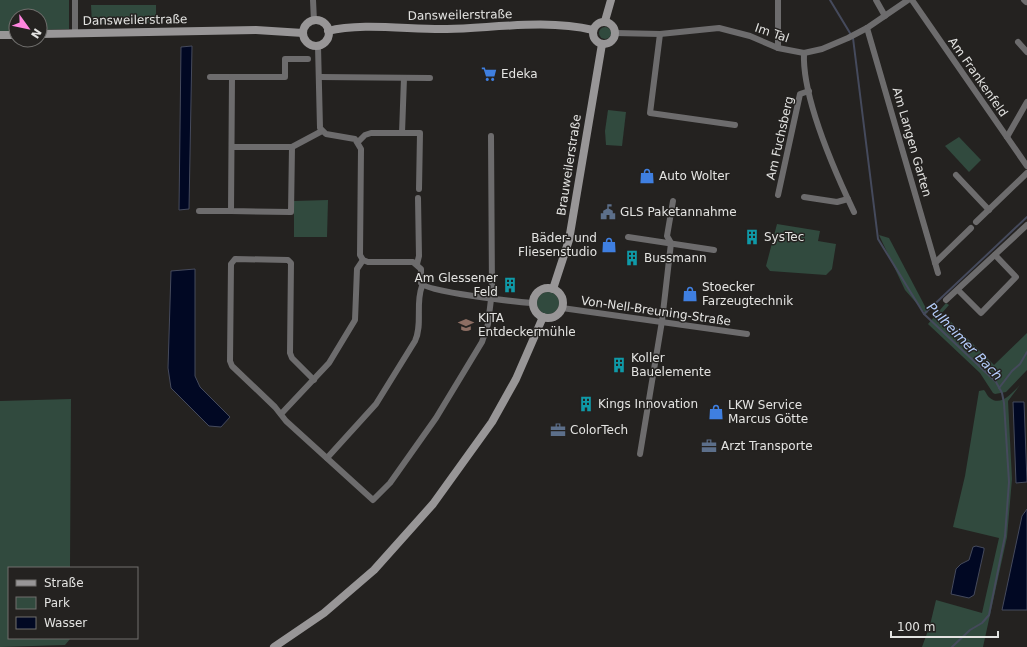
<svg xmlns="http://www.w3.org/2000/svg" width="1027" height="647" viewBox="0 0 1027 647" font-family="'DejaVu Sans',sans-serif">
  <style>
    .green { fill: #314a3e }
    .water { fill: #010823; stroke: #454a5c }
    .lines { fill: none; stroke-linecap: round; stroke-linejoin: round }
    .stream { stroke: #454a5c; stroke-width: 2 }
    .minor { stroke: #6d6c6d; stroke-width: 6 }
    .secondary { stroke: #989697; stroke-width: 8 }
    .labels { text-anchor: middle; stroke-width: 3; stroke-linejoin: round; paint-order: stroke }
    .street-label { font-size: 12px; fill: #e3e3e1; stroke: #242220 }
    .poi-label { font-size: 12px; fill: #e3e3e1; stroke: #242220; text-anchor: start }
    .water-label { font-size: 13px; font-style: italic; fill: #b5cefd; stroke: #242220 }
  </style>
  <rect width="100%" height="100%" fill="#242220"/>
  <g class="green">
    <path d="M0,0H69V29L40,30V16H16V31H0Z"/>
    <path d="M91,5H156V23L92,24Z"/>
    <circle cx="605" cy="33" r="6"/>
    <path d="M608,110L626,112L622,146L606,145L605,131Z"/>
    <path d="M959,137L981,160L969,172L945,146Z"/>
    <path d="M328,200L327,237H294V201Z"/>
    <path d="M777,224L820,231L818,241L836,244L832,269L826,275L770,271L766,266Z"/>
    <path d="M879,235L889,238L928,312L926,314L905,290Z"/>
    <circle cx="548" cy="303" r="11"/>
    <path d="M946,303L949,305L942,313L994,365L1027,333V370L1006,392L995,394L993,393L980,373L928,324Z"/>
    <path d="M1020,385L1008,401L1012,479L1007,537L983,647H922L930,625L936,600L982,613L999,538L953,527L965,476L979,391L984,390C986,392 987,396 990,398C1001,407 1013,392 1020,385Z"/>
    <path d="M71,399L70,568H9V638L70,639L65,645L0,647V401Z"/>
  </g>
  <g class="water">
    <path d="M192,46L189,209L179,210L181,47Z"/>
    <path d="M195,269V376L200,387L230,417L221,427L209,426L171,388L168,368L171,271Z"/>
    <path d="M1013,402H1024L1027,482L1016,483Z"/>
    <path d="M1027,509V610H1002L1022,516Z"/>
    <path d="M976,546L984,548V550L974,595L969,598L951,594L956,569L961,564L969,560L973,547Z"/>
  </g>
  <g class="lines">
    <g class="stream">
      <path d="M830,0L853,38L878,239L924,314L996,382L1002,393L1004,403L1009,482L1005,536L989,615L982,623L970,630L952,647"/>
      <path d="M924,314L1027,217"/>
      <path d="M999,388L1012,371L1020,364L1027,352"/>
    </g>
    <g class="minor">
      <path d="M75,0V33"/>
      <path d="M313,0L314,21"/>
      <path d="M778,0V48"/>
      <path d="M876,0L885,16"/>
      <path d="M912,0L1027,166"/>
      <path d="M1024,0L1026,2"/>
      <path d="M867,28L938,273"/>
      <path d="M615,33L660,34L719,28L750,36L778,48L804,53L822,49L848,38L867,28L908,0"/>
      <path d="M660,34L650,113L735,125"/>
      <path d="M1018,42L1027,52"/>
      <path d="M318,46L320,128L326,134L355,139L361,149L360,255L363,260L368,262H413L421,269V283C426,292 518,302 533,303"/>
      <path d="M804,53C802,97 835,172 854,212"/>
      <path d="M210,77H232"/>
      <path d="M320,77L430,78"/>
      <path d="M402,133L404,78"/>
      <path d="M1007,137L1027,102"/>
      <path d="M358,142L365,135L371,133H420L419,189"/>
      <path d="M232,147H292L291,212L231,211L232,77H285V59H308"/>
      <path d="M292,147L322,131"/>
      <path d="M956,175L989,210"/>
      <path d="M778,195L800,94L809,91"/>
      <path d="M804,197L837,202L848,199"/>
      <path d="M199,211H231"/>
      <path d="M976,222L1027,173"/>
      <path d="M628,237L714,250"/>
      <path d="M935,263L971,228"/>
      <path d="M417,264L419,256L418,198"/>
      <path d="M958,290L981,313L1016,277L995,255"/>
      <path d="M946,300L1027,225"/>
      <path d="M562,308L747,334"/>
      <path d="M314,380L292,358L290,353L291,263L288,260L235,259L231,264L230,361L232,366L275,407L286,421L373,500L390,483L436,418L482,342L488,324L492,291L491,136"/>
      <path d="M281,414L329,363L355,320L357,269L363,260"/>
      <path d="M640,454L662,321L671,243L667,236L673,201"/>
      <path d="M327,458L376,404L415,341C423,324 415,304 422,286"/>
    </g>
    <g class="secondary">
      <circle cx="316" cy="33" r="13"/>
      <path d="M605,21L611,0"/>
      <circle cx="604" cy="33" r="11"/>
      <path d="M328,31C361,22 412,30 447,29C493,28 547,19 593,30"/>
      <path d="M40,34L256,30L303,33"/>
      <path d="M0,35H16"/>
      <circle cx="548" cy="303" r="15"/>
      <path d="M553,289L569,240L602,44"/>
      <path d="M274,647L324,613L374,570L433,504L492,422L516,379L543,317"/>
    </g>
  </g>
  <defs>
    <g id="supermarket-bare" transform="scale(1.2)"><path d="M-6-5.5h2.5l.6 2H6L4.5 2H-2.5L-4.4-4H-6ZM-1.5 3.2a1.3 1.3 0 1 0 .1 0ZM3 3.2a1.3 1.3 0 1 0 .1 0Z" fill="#3f7fe0" stroke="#242220" stroke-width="2.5" paint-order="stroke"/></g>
    <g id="shop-bare" transform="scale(1.2)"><path d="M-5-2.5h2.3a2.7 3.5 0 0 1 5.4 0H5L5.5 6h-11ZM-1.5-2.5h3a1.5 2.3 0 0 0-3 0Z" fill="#3f7fe0" stroke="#242220" stroke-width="2.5" paint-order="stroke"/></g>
    <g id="civic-bare" transform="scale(1.2)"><path d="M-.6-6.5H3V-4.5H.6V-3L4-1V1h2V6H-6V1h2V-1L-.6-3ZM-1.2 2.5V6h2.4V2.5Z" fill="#5c6f8a" stroke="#242220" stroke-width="2.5" paint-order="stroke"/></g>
    <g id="building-bare" transform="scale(1.2)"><path d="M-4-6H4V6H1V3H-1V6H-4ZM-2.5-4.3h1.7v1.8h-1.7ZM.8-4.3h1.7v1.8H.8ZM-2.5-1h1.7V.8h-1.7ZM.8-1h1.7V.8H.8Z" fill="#0f9aa8" stroke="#242220" stroke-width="2.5" paint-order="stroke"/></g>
    <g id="school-bare" transform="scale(1.2)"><path d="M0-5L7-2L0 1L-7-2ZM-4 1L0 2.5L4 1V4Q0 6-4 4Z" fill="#8d6e63" stroke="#242220" stroke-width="2.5" paint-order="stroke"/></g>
    <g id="office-bare" transform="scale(1.2)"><path d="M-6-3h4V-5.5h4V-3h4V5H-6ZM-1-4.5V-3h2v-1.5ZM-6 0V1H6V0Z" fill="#5c6f8a" stroke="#242220" stroke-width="2.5" paint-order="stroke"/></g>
  </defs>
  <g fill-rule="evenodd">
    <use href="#supermarket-bare" x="489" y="74"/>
    <use href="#shop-bare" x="647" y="176"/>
    <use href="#civic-bare" x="608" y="212"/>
    <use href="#building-bare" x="752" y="237"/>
    <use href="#shop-bare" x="609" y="245"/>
    <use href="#building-bare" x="632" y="258"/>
    <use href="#building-bare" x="510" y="285"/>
    <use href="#shop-bare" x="690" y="294"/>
    <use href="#school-bare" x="466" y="325"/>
    <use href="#building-bare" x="619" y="365"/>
    <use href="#building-bare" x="586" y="404"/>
    <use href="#shop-bare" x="716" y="412"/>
    <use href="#office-bare" x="558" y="430"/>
    <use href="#office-bare" x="709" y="446"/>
  </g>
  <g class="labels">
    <g class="street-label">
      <text transform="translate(460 15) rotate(-1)" y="4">Dansweilerstraße</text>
      <text transform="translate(135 20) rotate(-1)" y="4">Dansweilerstraße</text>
      <text transform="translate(772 33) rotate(19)" y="4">Im Tal</text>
      <text transform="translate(978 77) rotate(55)" y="4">Am Frankenfeld</text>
      <text transform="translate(780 138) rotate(-77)" y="4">Am Fuchsberg</text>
      <text transform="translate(912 142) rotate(74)" y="4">Am Langen Garten</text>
      <text transform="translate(569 165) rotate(-81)" y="4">Brauweilerstraße</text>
      <text transform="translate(656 311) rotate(8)" y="4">Von-Nell-Breuning-Straße</text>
    </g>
    <g class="poi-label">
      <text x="501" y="78">Edeka</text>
      <text x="659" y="180">Auto Wolter</text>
      <text x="620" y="216">GLS Paketannahme</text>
      <text x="764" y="241">SysTec</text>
      <text x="597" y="242" text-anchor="end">Bäder- und<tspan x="597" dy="14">Fliesenstudio</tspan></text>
      <text x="644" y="262">Bussmann</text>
      <text x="498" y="282" text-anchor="end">Am Glessener<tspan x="498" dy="14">Feld</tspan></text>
      <text x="702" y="291">Stoecker<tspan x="702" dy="14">Farzeugtechnik</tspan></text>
      <text x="478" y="322">KITA<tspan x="478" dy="14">Entdeckermühle</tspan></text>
      <text x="631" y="362">Koller<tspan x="631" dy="14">Bauelemente</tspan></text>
      <text x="598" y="408">Kings Innovation</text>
      <text x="728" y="409">LKW Service<tspan x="728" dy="14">Marcus Götte</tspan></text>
      <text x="570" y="434">ColorTech</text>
      <text x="721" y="450">Arzt Transporte</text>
    </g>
    <g class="water-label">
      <text transform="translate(965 341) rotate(46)" y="5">Pulheimer Bach</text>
    </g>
  </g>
  <rect x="8" y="567" width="130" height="72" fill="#242220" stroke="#706f6d"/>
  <rect x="16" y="580" width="20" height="6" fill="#989697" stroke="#706f6d"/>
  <text x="44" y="587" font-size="12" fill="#e3e3e1">Straße</text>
  <rect x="16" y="597" width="20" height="12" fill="#314a3e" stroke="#706f6d"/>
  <text x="44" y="607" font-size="12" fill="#e3e3e1">Park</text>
  <rect x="16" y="617" width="20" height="12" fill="#010823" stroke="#706f6d"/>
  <text x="44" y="627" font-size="12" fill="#e3e3e1">Wasser</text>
  <g transform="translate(28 28) rotate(123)"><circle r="19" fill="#242220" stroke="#706f6d"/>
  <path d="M0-3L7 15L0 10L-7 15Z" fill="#ff85df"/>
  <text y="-6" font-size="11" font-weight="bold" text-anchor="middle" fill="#e3e3e1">N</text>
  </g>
  <path d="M891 631v6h107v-6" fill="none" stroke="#e3e3e1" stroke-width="2"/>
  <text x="897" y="631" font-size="12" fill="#e3e3e1" stroke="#242220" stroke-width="3" paint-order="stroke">100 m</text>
</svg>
